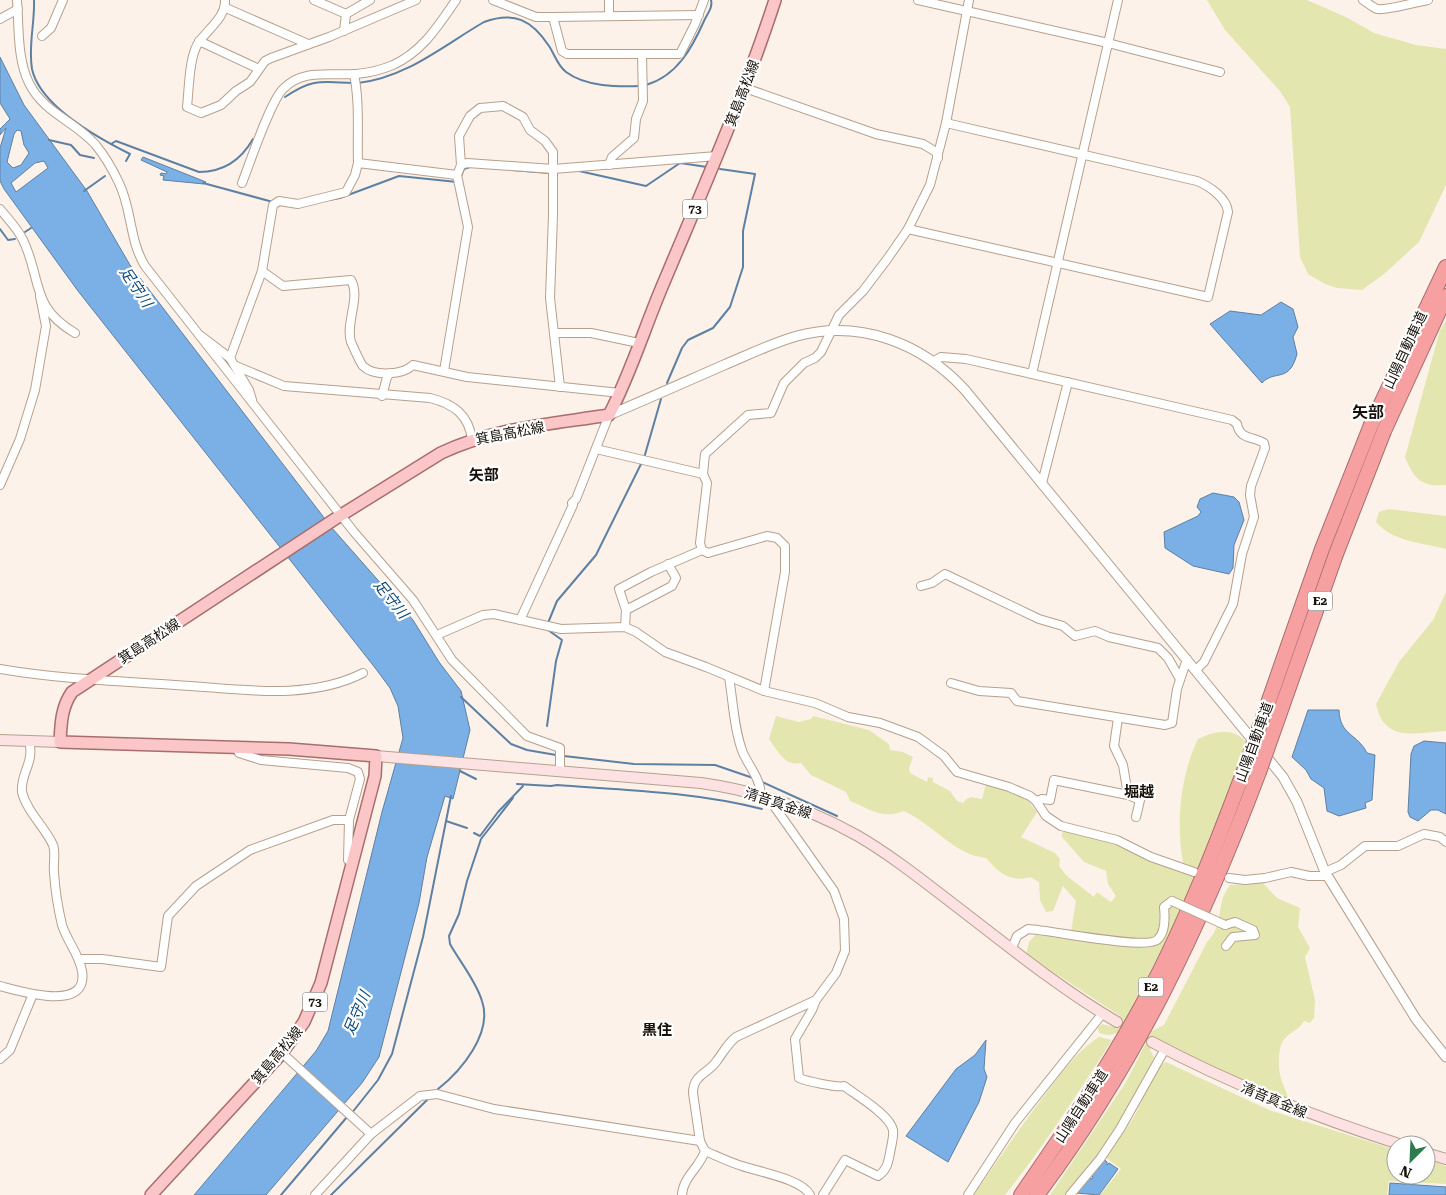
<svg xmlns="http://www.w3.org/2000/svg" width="1446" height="1195" viewBox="0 0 1446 1195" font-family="'Roboto Serif','Noto Sans JP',serif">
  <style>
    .green { fill: #e3e7af }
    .water { fill: #7ab0e5; stroke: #5d80a3; fill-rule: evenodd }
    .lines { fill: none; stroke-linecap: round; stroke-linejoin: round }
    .stream { stroke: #5d80a3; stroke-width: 2 }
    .minor-casing { stroke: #b6a08d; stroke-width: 10 }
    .tertiary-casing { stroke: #b6a08d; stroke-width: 11 }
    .secondary-casing { stroke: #b6a08d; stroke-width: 12 }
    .primary-casing { stroke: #a86e6c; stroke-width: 14 }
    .motorway-casing { stroke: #a86e6c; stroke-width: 16 }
    .minor { stroke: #fff; stroke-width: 8 }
    .tertiary { stroke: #fff; stroke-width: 9 }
    .secondary { stroke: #fce2e3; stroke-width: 10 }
    .primary { stroke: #fac6c7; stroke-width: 11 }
    .motorway { stroke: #f6a0a1; stroke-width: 14 }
    .minor-bridge-casing { stroke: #b6a08d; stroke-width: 10; stroke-linecap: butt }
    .motorway-bridge-casing { stroke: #a86e6c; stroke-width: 16; stroke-linecap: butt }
    .minor-bridge { stroke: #fff; stroke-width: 8 }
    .motorway-bridge { stroke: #f6a0a1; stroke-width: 14 }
    .labels { text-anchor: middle; stroke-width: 4.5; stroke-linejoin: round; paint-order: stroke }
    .shield { fill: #fff; stroke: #5d5854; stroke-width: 1 }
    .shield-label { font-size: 12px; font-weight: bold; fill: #18110a }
    .street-label { font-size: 14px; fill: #18110a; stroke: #fff }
    .water-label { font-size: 15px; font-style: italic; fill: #0c497a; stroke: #fff }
    .neighbourhood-label { font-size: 15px; font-weight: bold; fill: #18110a; stroke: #fff }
    .quarter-label { font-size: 16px; font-weight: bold; fill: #18110a; stroke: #fff }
  </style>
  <rect width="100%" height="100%" fill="#fcf2ea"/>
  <g class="green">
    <path d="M1207,0H1307L1346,17L1374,33L1416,45L1446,49V185L1419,242L1384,274L1362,290L1337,288L1325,284L1308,274L1300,257L1290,107L1280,91L1225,30Z"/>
    <path d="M1446,321V485C1421,487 1414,479 1405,457L1440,330Z"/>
    <path d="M1389,509L1446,516V549C1423,543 1391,541 1376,522L1379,512Z"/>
    <path d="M1446,592V731C1416,733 1384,743 1376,704L1399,662L1433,620Z"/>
    <path d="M776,716L799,722L811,719L813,716L869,730L889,744L890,750L903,752L913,757L909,768L910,773L927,782L928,777L933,778V782L950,791L957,801L963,803C969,795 973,797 982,799L986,784L1025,797L1037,812L1021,837L1055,853L1060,859L1059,866L1067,876L1094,897L1097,892L1111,902L1116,896L1108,884L1106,871L1084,862L1062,837V833L1065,831L1120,846L1152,862L1192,876L1195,867L1183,863C1176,823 1180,776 1198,739C1217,730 1234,727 1248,744L1188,896L1121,1031C1114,1035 1107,1036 1099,1033L1098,1028L1102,1024L1114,1027L1120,1016L1026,954L1029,942L1038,932L1070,937L1076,901L1063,886L1053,911L1046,912L1040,900L1039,882L1030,877C1010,883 998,872 986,858C954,855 933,824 904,811C882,820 870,809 850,801L846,792L811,775L801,763C785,767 777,750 769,739Z"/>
    <path d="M1263,883L1277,898L1300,908L1298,927L1310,948L1305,957L1315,1000L1314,1018L1310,1023L1304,1021C1299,1031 1286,1033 1282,1043C1278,1051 1278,1070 1281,1078C1283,1087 1288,1092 1288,1101L1191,1058L1154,1039L1150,1050L1154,1057L1151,1065L1126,1114L1098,1155L1066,1195H1050L1126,1082L1152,1031L1164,1025L1207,942C1226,922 1214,906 1230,885Z"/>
    <path d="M1099,1037L1112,1040C1078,1093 1044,1146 1005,1195H974C998,1160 1021,1126 1047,1092C1063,1071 1077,1051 1099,1037Z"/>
    <path d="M1166,1062L1269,1110L1396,1150V1175H1426V1159L1446,1166V1184L1389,1181L1387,1195H1100L1121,1169L1105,1157C1116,1142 1129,1127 1137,1111C1146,1095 1147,1070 1166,1062Z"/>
  </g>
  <g class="water">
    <path d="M0,57L24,105L87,191L130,265L332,528L413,620L439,662L461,691L470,730L453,799L445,796L427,857L419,903L379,1057L362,1083L266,1195H194L316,1051L328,1031L382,812L403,738L398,706L390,688L376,669L78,291L4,189L0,181V148L6,128L0,135V129L10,119L0,103ZM17,130L21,131L24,145L29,153L21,165L13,168L7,162L14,134ZM44,161L48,168L16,192L11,183L35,163Z"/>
    <path d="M143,157L206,182L204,184L163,180L164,176L160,175L161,173L166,174L167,172L141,160Z"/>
    <path d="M1281,302L1293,309L1298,327L1293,337L1297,354C1289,384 1275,369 1262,383L1210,324L1230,311L1261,315Z"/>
    <path d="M1213,493L1234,497L1239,502L1244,520L1234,545L1233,568L1229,574L1193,566L1165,548L1164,532L1198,516L1201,512L1197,507L1200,499Z"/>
    <path d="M1308,710H1339C1340,736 1357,733 1367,753L1375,755L1372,800L1365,803L1366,808L1339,816L1327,811L1324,788L1311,779L1306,770L1292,757Z"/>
    <path d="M1424,741L1446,743V814L1438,810H1431L1418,821L1410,817L1408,812L1411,754L1414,746Z"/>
    <path d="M986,1040L984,1069L987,1077L979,1102L948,1162L906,1136L956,1069L975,1055Z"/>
    <path d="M1104,1159L1107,1162V1165L1109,1163L1118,1169L1099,1195L1076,1193L1088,1178L1092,1179L1093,1177L1091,1175Z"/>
    <path d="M1390,1183L1446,1187V1195H1389Z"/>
  </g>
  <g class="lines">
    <g class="stream">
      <path d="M34,0C35,22 28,47 32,69C40,106 98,138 130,154L126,161"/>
      <path d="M358,83C406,78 444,45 484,22C514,11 532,20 549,46C555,55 557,65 566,72C586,87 618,87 641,86"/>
      <path d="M646,85C677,76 692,48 704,21C707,14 713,8 711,0"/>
      <path d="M285,97C313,78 321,82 353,83"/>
      <path d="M49,140L71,145L80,155L94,158"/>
      <path d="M111,144L116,141L199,172C224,172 241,160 253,139"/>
      <path d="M512,170L549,173"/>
      <path d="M579,171L646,186L680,163L707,167"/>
      <path d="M460,179L464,169L470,167"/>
      <path d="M203,183L273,202"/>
      <path d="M84,191L105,176"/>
      <path d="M329,200L340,198L399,176L457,182"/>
      <path d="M0,229L8,240L15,239"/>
      <path d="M25,232L31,228"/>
      <path d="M667,383L682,348L688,340L713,328L730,307L743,267V231L755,174L720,169"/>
      <path d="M644,458L661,399"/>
      <path d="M548,623L557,601L596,555L642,462"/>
      <path d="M461,697L511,744L527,750L556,755"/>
      <path d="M547,726L556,661L562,640L548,630"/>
      <path d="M564,756L634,764L715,765L753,778"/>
      <path d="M460,771L476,779"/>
      <path d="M762,782L837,816"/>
      <path d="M517,784L551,786L557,785C625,790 695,792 762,809"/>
      <path d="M446,821L467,828"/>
      <path d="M474,833L480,836L498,812L523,786"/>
      <path d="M438,1089C461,1071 493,1033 482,1001C476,981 460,962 450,944L449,936L459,914L467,881L481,839L513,798"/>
      <path d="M351,1114L378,1080L392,1054L423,937L451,796"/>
      <path d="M281,1195L347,1117"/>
      <path d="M331,1195L428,1099"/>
    </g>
    <g class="minor-casing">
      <g id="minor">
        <path d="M17,0C19,26 17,59 29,83C43,112 74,121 95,144C104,155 113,170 119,183C132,209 129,240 145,266L354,532L413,600L452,660L527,736L560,748V770"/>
        <path d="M225,0C226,17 208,29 199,42C189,55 189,90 187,107L201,113L221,105L236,91L250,82L265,61L271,58L329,37L416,0"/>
        <path d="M314,0L346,14L344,31"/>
        <path d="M493,0L536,17H553L562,51L567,54H680L695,24L704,0"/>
        <path d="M918,0L1108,43L1220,72"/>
        <path d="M1363,0C1368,3 1372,7 1377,9C1384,11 1417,2 1428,0"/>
        <path d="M226,8L308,44"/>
        <path d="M346,14L370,0"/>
        <path d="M609,16V0"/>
        <path d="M553,17L699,15"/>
        <path d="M0,19L18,9"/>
        <path d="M42,36L51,28L63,0"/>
        <path d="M199,41L259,69"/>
        <path d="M354,74C360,104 357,133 358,163"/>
        <path d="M745,88L876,134L923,144L936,152L938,158"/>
        <path d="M461,165L467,163L553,169L717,156"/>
        <path d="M609,165L612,157L634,138L636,119L643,101L642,54"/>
        <path d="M242,183C250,163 270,102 283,89C303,68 331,76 356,74C368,73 381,70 393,65C423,51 438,26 456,0"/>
        <path d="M0,209C8,219 18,229 23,240C42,279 30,307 75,333"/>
        <path d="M908,229L1208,297L1228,212C1227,198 1209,186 1197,181L946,123"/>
        <path d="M262,271L283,286L351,280C361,298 345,323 351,342C353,346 360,363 363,366C374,377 403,375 413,365L467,377L620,393"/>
        <path d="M554,333H591L639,343"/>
        <path d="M201,336L230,358"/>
        <path d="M934,361L941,357L966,359L1232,420L1237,424C1240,440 1253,436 1264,443L1265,448L1251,486L1250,495L1254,517L1242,554L1233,604L1204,662L1196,670"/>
        <path d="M236,366L284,386L430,398C454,404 469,415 472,440"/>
        <path d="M444,371L468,227L457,175L461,165L459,136L470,116L480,108L503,106L523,117L530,130L545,141L553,152V215L550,298L560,387"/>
        <path d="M1032,374L1118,0"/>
        <path d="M382,396L387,377L390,373"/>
        <path d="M252,400L249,390L230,358L262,271L273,205L279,201L298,204L346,192L355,175L358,163L457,175"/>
        <path d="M596,449L703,474"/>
        <path d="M1042,483L1068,382"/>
        <path d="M0,485L20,439L35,390L46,326L40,296"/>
        <path d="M921,586L932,583L945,574L1039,619L1063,626L1075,636L1095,631L1109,637L1158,648L1168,658L1180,679"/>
        <path d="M626,610L672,586L676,578L668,564"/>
        <path d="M520,620L573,505L572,503L576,499L609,415"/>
        <path d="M625,627L626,610L619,589L651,572L702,550"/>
        <path d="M437,635L483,615L494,614L561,629L625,627L636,632L665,652L706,667L764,691L815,703L848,717L880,723L918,737L944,756L957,772L1009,787L1030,796L1036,801L1046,816L1061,826L1117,840L1151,857L1194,872"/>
        <path d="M0,669C58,679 116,681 175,685C236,688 306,702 363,673"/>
        <path d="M729,677C733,701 734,730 743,753C750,768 760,778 761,795"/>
        <path d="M951,683L979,691L1011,693L1017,701L1165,725L1172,723L1177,689L1187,659"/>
        <path d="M764,691L785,572V546L777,538L767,536L708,553L702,550L700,543L707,483L703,474L705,454L748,415L771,413L784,383L804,363L815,358L821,352L839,315L863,291L888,258L908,229L930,185L946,123L969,0"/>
        <path d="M1118,718L1114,746L1123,765L1128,795"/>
        <path d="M236,747L239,753L261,760L348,768L358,772L360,779L349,820L348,860L353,861"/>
        <path d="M1036,801L1042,799L1050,800L1054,780L1128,795L1140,800L1136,817"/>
        <path d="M1325,872L1341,865L1365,846H1398L1424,834L1440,837L1446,842"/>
        <path d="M1229,878L1245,880L1265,878L1291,872L1309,876H1327"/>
        <path d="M1225,925L1235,922L1253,930L1255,935L1233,937L1226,946"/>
        <path d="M1012,948L1017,936L1028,929C1050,930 1145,950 1157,940C1166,933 1165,917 1164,907L1172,901"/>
        <path d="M79,959H102L161,967L168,916L196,886L250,850L333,820H349"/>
        <path d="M0,986C20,991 89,1013 82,971C79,954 67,941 62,925C58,908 55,890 54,872C53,864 56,853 53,845C45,827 27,812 22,792C20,773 35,763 29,741"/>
        <path d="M816,1000L812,1010L795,1039L799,1078C806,1081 837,1088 844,1086C856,1095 890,1115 893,1130C894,1137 891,1146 890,1153C888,1163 887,1170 878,1176L845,1160L823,1195"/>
        <path d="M282,1053L371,1134L420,1096L437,1094L494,1109L700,1141"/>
        <path d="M0,1059L10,1050L33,994"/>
        <path d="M705,1151C717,1156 729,1162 742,1166C759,1172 802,1179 810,1195"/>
        <path d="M315,1195L371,1134"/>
        <path d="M682,1195C683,1177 700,1167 705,1151L700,1141L693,1093C693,1075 707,1074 716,1062C723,1053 727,1044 736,1037L816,1000L836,973L845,951L844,919L834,891L774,806L776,800"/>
        <path d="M968,1195L1015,1123L1103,1013"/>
        <path d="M1070,1195L1100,1159L1120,1129L1165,1049"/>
      </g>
    </g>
    <g class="tertiary-casing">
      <path id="tertiary" d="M609,415C647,399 685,382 724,365C748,355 772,343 797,336C860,319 922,343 965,390L1283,777L1297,802L1325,872L1416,1019L1446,1057"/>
    </g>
    <g class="secondary-casing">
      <g id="secondary">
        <path d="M0,740L60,742"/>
        <path d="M376,756L701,783C756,791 809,808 858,836C887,853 913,873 939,893C997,937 1054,985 1117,1022"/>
        <path d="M1152,1042C1232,1085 1315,1117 1402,1145"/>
        <path d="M1426,1153L1446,1159"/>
      </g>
    </g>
    <g class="primary-casing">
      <path id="primary" d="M151,1195L282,1053L304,1022L321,983L375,776L376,756L289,749L60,742C61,724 61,708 72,692L338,517L441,453C493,428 552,424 609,415C631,373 645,326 664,282C703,189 744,96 775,0"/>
    </g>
    <g class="motorway-casing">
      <g id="motorway">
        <path d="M1371,425L1446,267"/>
        <path d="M1384,431L1446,296"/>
        <path d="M1021,1195C1066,1130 1111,1064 1148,994C1188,918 1218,840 1248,760"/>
        <path d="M1037,1195C1136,1063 1201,926 1259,772"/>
      </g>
    </g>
    <use href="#minor" class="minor"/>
    <use href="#tertiary" class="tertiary"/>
    <use href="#secondary" class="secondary"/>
    <use href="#primary" class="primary"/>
    <use href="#motorway" class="motorway"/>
    <g class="minor-bridge-casing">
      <path id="minor-bridge" d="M1172,901L1225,925"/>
    </g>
    <g class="motorway-bridge-casing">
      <g id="motorway-bridge">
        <path d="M1248,760L1322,549L1371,425"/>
        <path d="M1259,772L1336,554L1384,431"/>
      </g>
    </g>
    <use href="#minor-bridge" class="minor-bridge"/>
    <use href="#motorway-bridge" class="motorway-bridge"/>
  </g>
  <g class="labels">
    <g class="shield">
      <rect x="682.5" y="199.5" width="25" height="19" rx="4"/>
      <rect x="1307.5" y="591.5" width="25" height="19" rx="4"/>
      <rect x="1138.5" y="977.5" width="25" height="19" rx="4"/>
      <rect x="302.5" y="992.5" width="25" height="19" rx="4"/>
    </g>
    <g class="shield-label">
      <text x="695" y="213">73</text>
      <text x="1320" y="605">E2</text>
      <text x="1151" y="991">E2</text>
      <text x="315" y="1006">73</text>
    </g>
    <g class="street-label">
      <text transform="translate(742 93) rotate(-69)" y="5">箕島高松線</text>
      <text transform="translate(1405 350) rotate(-65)" y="5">山陽自動車道</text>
      <text transform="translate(510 433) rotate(-11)" y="5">箕島高松線</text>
      <text transform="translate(149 641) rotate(-33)" y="5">箕島高松線</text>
      <text transform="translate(1254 742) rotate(-70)" y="5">山陽自動車道</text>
      <text transform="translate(778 803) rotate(18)" y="5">清音真金線</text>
      <text transform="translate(277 1055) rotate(-50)" y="5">箕島高松線</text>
      <text transform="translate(1274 1100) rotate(23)" y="5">清音真金線</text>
      <text transform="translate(1081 1106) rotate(-57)" y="5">山陽自動車道</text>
    </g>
    <g class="water-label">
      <text transform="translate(136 287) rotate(56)" y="5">足守川</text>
      <text transform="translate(391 599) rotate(51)" y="5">足守川</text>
      <text transform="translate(357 1013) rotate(-67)" y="5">足守川</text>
    </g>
    <g class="neighbourhood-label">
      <text x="484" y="480">矢部</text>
      <text x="1139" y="797">堀越</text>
      <text x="657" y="1035">黒住</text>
    </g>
    <g class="quarter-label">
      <text x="1368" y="418">矢部</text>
    </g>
  </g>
  <g transform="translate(1411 1160) rotate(204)"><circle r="24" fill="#ffffff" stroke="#a3a09d"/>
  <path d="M0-4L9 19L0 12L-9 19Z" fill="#2e7c4c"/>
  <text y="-8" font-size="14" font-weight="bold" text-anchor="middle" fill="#18110a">N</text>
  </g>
</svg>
